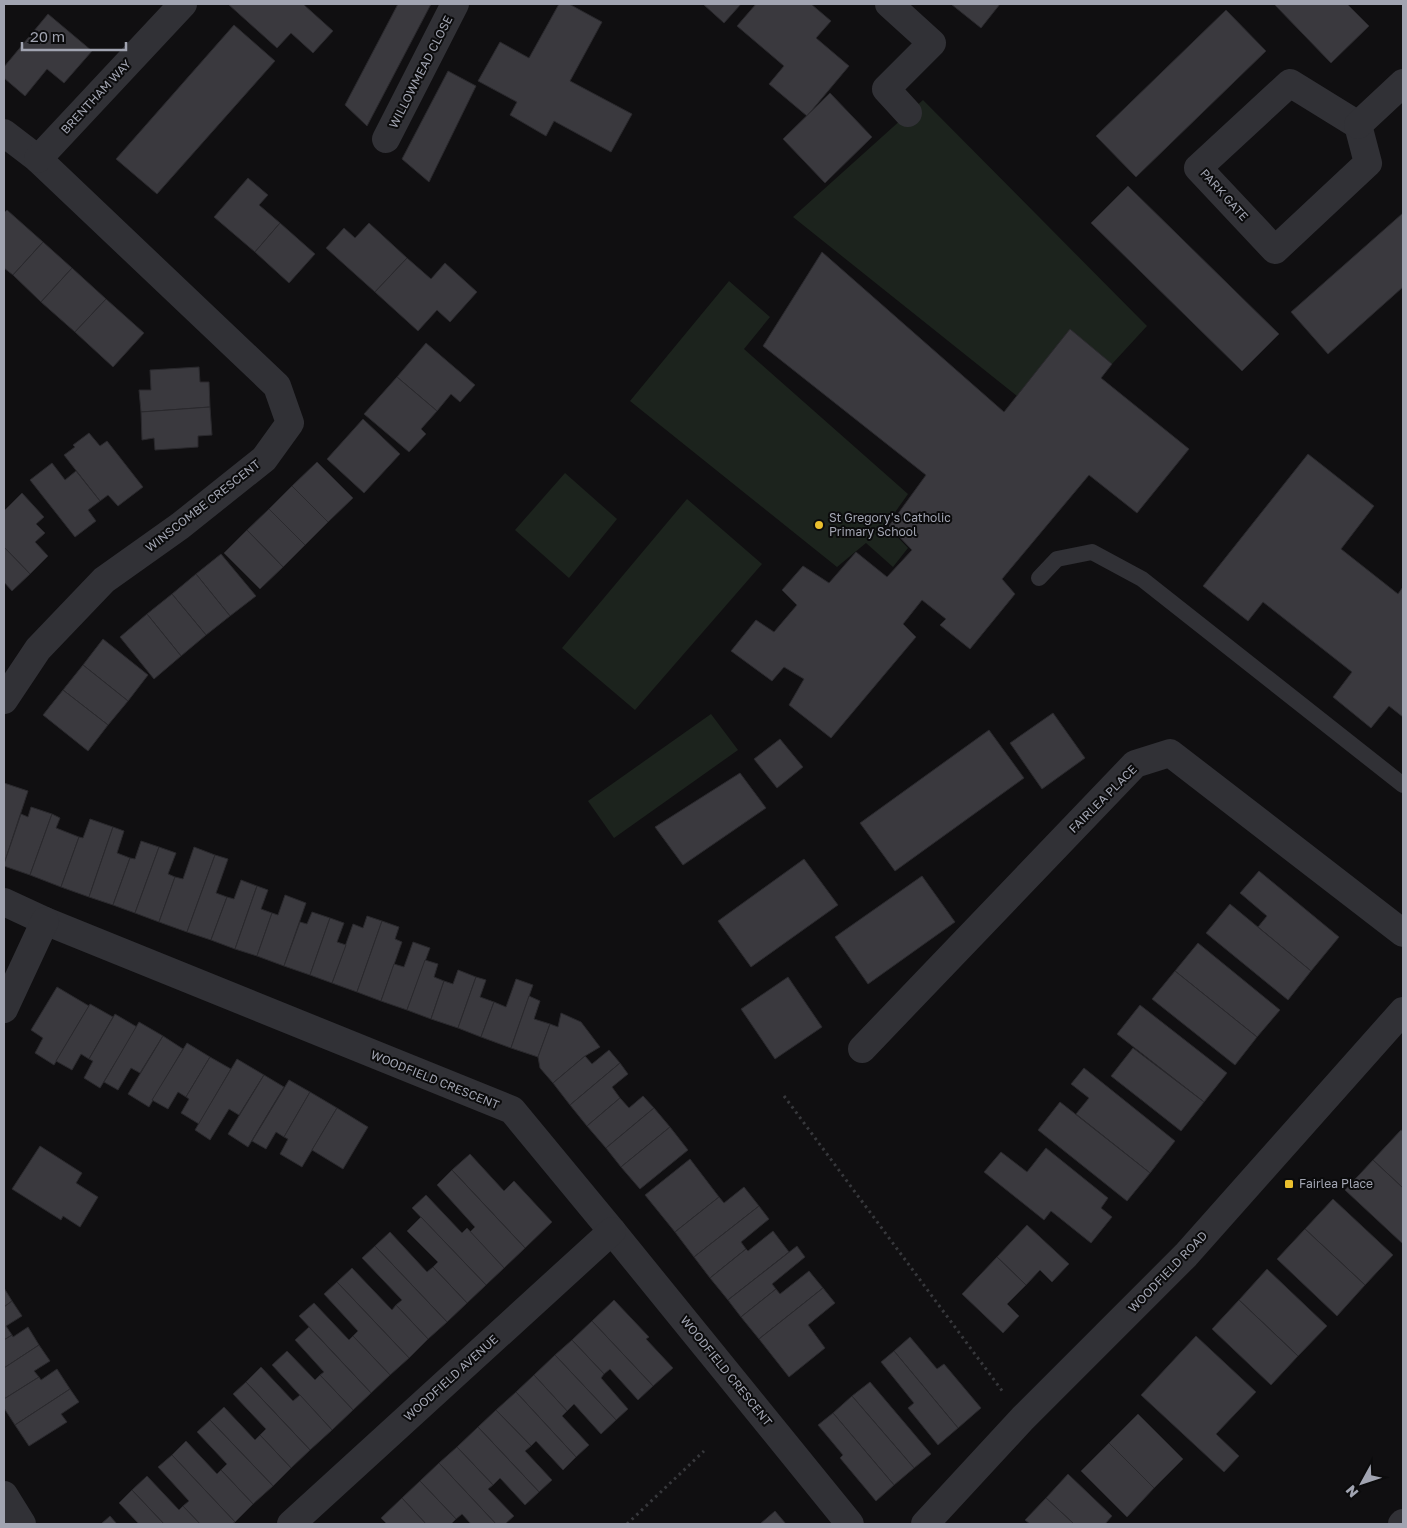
<svg xmlns="http://www.w3.org/2000/svg" width="1407" height="1528" viewBox="0 0 1407 1528" font-family="'Golos Text',sans-serif">
  <style>
    .green { fill: #1c231d }
    .building { fill: #3a393e; stroke: #2a292d }
    .lines { fill: none; stroke-linecap: round; stroke-linejoin: round }
    .path { stroke: #37383c; stroke-width: 3; stroke-dasharray: 2.5 4; stroke-linecap: butt }
    .service { stroke: #313136; stroke-width: 16 }
    .minor { stroke: #313136; stroke-width: 28 }
    .tertiary { stroke: #313136; stroke-width: 28 }
    .poi-dot { fill: #eabf2e; stroke: #0b0b0c; stroke-width: 2 }
    .labels { text-anchor: middle; stroke-width: 4; stroke-linejoin: round; paint-order: stroke }
    .street-label { font-size: 12px; fill: #a1a4b1; stroke: #0b0b0c }
    .poi-label { font-size: 12px; fill: #a1a4b1; stroke: #0b0b0c; text-anchor: start }
  </style>
  <rect width="100%" height="100%" fill="#100f11"/>
  <g class="green">
    <path d="M923,100L1147,326L1112,364L1070,330L1017,396L793,217Z"/>
    <path d="M729,281L770,317L744,349L908,494L886,525L908,548L893,567L866,543L837,567L630,401Z"/>
    <path d="M565,473L617,519L569,578L515,530Z"/>
    <path d="M687,499L762,564L635,710L562,648Z"/>
    <path d="M711,714L738,750L614,838L588,801Z"/>
  </g>
  <g class="building">
    <path d="M228,4H303L333,31L313,53L291,33L277,48Z"/>
    <path d="M398,4H431L367,126L345,105Z"/>
    <path d="M559,4H569L602,22L570,81L632,114L611,152L554,121L546,136L510,115L517,102L478,81L500,42L529,58Z"/>
    <path d="M703,4H741L724,23Z"/>
    <path d="M756,4H811L831,21L816,38L849,66L807,116L769,84L784,66L737,26Z"/>
    <path d="M951,4H1000L981,28Z"/>
    <path d="M1274,4H1347L1369,26L1331,63Z"/>
    <path d="M1226,10L1266,51L1136,177L1096,136Z"/>
    <path d="M48,14L92,51L64,83L47,69L25,96L4,78V67Z"/>
    <path d="M234,25L275,61L157,194L116,159Z"/>
    <path d="M448,71L476,86L429,182L402,159Z"/>
    <path d="M830,93L872,137L825,183L783,139Z"/>
    <path d="M248,178L268,195L259,205L280,223L255,252L214,217Z"/>
    <path d="M1128,186L1279,334L1242,371L1091,223Z"/>
    <path d="M7,210L43,242L13,275L4,268V213Z"/>
    <path d="M1403,213V287L1328,354L1291,312Z"/>
    <path d="M280,223L315,254L289,283L255,252Z"/>
    <path d="M369,223L407,258L375,292L326,248L344,228L355,238Z"/>
    <path d="M43,242L72,268L41,302L13,275Z"/>
    <path d="M822,252L1004,412L1070,329L1112,364L1101,378L1189,449L1137,513L1089,475L1002,579L1015,594L970,649L940,625L946,619L922,600L903,624L916,637L831,738L789,705L804,679L784,667L772,681L731,651L756,620L774,632L797,605L782,590L803,566L829,583L856,552L887,577L912,550L889,526L926,475L763,346Z"/>
    <path d="M407,258L431,279L445,263L477,292L450,322L437,310L418,331L375,292Z"/>
    <path d="M72,268L106,299L75,332L41,302Z"/>
    <path d="M106,299L144,333L113,367L75,332Z"/>
    <path d="M426,343L475,385L460,402L451,394L437,411L397,377Z"/>
    <path d="M199,367L200,382H209L210,407L141,412L139,390H151L150,370Z"/>
    <path d="M397,377L437,411L421,429L426,434L409,452L364,414Z"/>
    <path d="M210,407L212,435L198,436V447L155,450L154,438L142,440L141,412Z"/>
    <path d="M363,419L400,454L364,493L327,459Z"/>
    <path d="M89,433L100,446L107,441L143,487L118,506L108,495L100,501L64,455L75,447L73,445Z"/>
    <path d="M1308,454L1374,506L1341,549L1398,594L1403,587V717L1389,706L1371,728L1333,697L1352,672L1263,602L1248,621L1203,586Z"/>
    <path d="M317,462L353,498L328,522L292,486Z"/>
    <path d="M52,463L65,480L76,471L100,501L88,510L96,521L75,537L30,480Z"/>
    <path d="M292,486L328,522L305,545L269,509Z"/>
    <path d="M22,493L44,517L36,524L45,533L35,542L48,556L30,574L4,547V511Z"/>
    <path d="M269,509L305,545L283,567L247,530Z"/>
    <path d="M247,530L283,567L260,589L224,553Z"/>
    <path d="M4,547L30,574L12,591L4,582Z"/>
    <path d="M221,554L256,596L230,616L196,574Z"/>
    <path d="M196,574L230,616L206,635L172,594Z"/>
    <path d="M172,594L206,635L181,656L147,614Z"/>
    <path d="M147,614L181,656L154,679L120,637Z"/>
    <path d="M103,639L148,675L128,701L83,665Z"/>
    <path d="M83,665L128,701L108,725L63,690Z"/>
    <path d="M63,690L108,725L88,751L43,715Z"/>
    <path d="M1053,713L1085,758L1042,789L1010,743Z"/>
    <path d="M989,730L1024,778L895,871L860,823Z"/>
    <path d="M780,739L803,767L777,788L754,759Z"/>
    <path d="M740,773L766,808L683,865L655,827Z"/>
    <path d="M4,783L28,791L4,864Z"/>
    <path d="M31,807L52,814L30,875L4,866V864L21,814L28,817Z"/>
    <path d="M52,814L60,818L56,828L79,837L61,887L30,875Z"/>
    <path d="M90,819L113,827L89,897L61,887L79,837L83,838Z"/>
    <path d="M113,827L124,831L117,853L130,858L113,905L89,897Z"/>
    <path d="M141,841L159,847L135,913L113,905L130,858L135,859Z"/>
    <path d="M159,847L176,853L168,874L175,877L159,922L135,913Z"/>
    <path d="M194,847L215,855L187,932L159,922L175,877L183,879Z"/>
    <path d="M215,855L228,859L216,893L227,897L211,940L187,932Z"/>
    <path d="M804,859L838,905L751,967L718,921Z"/>
    <path d="M1259,871L1339,937L1311,971L1258,927L1267,916L1240,893Z"/>
    <path d="M922,876L955,922L868,984L835,937Z"/>
    <path d="M241,880L257,886L235,949L211,940L227,897L234,899Z"/>
    <path d="M257,886L268,890L261,909L272,913L257,956L235,949Z"/>
    <path d="M285,895L306,903L284,966L257,956L272,913L278,915Z"/>
    <path d="M1230,904L1311,971L1288,1000L1206,933Z"/>
    <path d="M312,912L330,918L310,975L284,966L300,922L307,924Z"/>
    <path d="M367,916L382,921L357,992L332,983L353,924L363,928Z"/>
    <path d="M330,918L344,923L337,942L346,945L332,983L310,975Z"/>
    <path d="M382,921L399,927L395,939L402,942L381,1001L357,992Z"/>
    <path d="M413,942L430,948L407,1010L381,1001L394,964L404,967Z"/>
    <path d="M1198,943L1280,1010L1257,1037L1175,971Z"/>
    <path d="M425,960L438,964L434,977L444,981L431,1019L407,1010Z"/>
    <path d="M458,970L476,977L458,1028L431,1019L444,981L453,984Z"/>
    <path d="M1175,971L1257,1037L1235,1065L1152,999Z"/>
    <path d="M476,977L486,980L480,997L494,1002L481,1037L458,1028Z"/>
    <path d="M788,977L822,1027L775,1059L741,1009Z"/>
    <path d="M516,979L533,985L511,1048L481,1037L494,1002L506,1007Z"/>
    <path d="M57,987L89,1006L54,1065L35,1053L43,1038L31,1030Z"/>
    <path d="M529,996L540,1001L534,1019L550,1024L538,1057L511,1048Z"/>
    <path d="M90,1004L113,1017L89,1059L81,1054L72,1070L56,1061Z"/>
    <path d="M1140,1005L1227,1073L1204,1102L1117,1034Z"/>
    <path d="M561,1013L581,1022L600,1047L585,1056L553,1083L540,1068L538,1057L550,1024L558,1027Z"/>
    <path d="M115,1014L137,1027L100,1088L84,1078L93,1061L89,1059Z"/>
    <path d="M139,1022L163,1036L140,1073L131,1068L118,1090L104,1082Z"/>
    <path d="M163,1036L183,1049L149,1107L128,1094Z"/>
    <path d="M187,1043L210,1057L186,1097L178,1092L168,1109L152,1100Z"/>
    <path d="M1133,1048L1204,1102L1181,1131L1111,1076Z"/>
    <path d="M609,1050L620,1063L570,1105L553,1083L585,1056L592,1064Z"/>
    <path d="M210,1057L231,1069L199,1124L181,1113L189,1099L186,1097Z"/>
    <path d="M237,1059L264,1075L239,1115L229,1109L210,1140L195,1130Z"/>
    <path d="M620,1063L628,1074L612,1087L620,1098L587,1126L570,1105Z"/>
    <path d="M1084,1068L1175,1141L1150,1173L1076,1114L1089,1098L1071,1084Z"/>
    <path d="M264,1075L284,1087L248,1147L228,1134Z"/>
    <path d="M289,1080L310,1092L284,1137L276,1132L266,1149L252,1141Z"/>
    <path d="M310,1092L337,1108L302,1167L280,1154L288,1139L284,1137Z"/>
    <path d="M643,1096L654,1108L606,1148L587,1126L620,1098L629,1108Z"/>
    <path d="M1060,1102L1150,1173L1127,1201L1038,1130Z"/>
    <path d="M337,1108L368,1127L343,1169L312,1150Z"/>
    <path d="M654,1108L670,1127L621,1167L606,1148Z"/>
    <path d="M670,1127L688,1150L640,1189L621,1167Z"/>
    <path d="M1401,1130L1403,1131V1188L1373,1160Z"/>
    <path d="M40,1146L82,1173L76,1183L98,1197L80,1227L63,1216L61,1220L12,1189Z"/>
    <path d="M1046,1148L1108,1198L1101,1208L1112,1217L1091,1243L1051,1211L1044,1220L984,1172L1001,1152L1027,1172Z"/>
    <path d="M470,1154L504,1191L514,1181L552,1222L525,1248L452,1170Z"/>
    <path d="M690,1159L719,1197L675,1232L645,1195Z"/>
    <path d="M1373,1160L1403,1188V1244L1345,1190Z"/>
    <path d="M452,1170L525,1248L504,1268L470,1232L475,1227L437,1185Z"/>
    <path d="M744,1187L759,1206L694,1257L675,1232L719,1197L724,1203Z"/>
    <path d="M426,1195L462,1233L467,1228L504,1268L486,1285L412,1208Z"/>
    <path d="M1333,1199L1393,1255L1365,1285L1305,1229Z"/>
    <path d="M759,1206L769,1219L741,1242L746,1249L710,1278L694,1257Z"/>
    <path d="M421,1217L486,1285L467,1303L433,1267L438,1262L407,1231Z"/>
    <path d="M1027,1225L1069,1264L1052,1282L1040,1270L1026,1285L997,1257Z"/>
    <path d="M1305,1229L1365,1285L1337,1316L1277,1259Z"/>
    <path d="M773,1231L789,1252L728,1300L710,1278L746,1249L748,1251Z"/>
    <path d="M390,1232L427,1272L433,1267L467,1303L447,1322L375,1246Z"/>
    <path d="M375,1246L447,1322L428,1339L396,1305L402,1300L362,1258Z"/>
    <path d="M797,1246L805,1257L772,1284L776,1289L741,1317L728,1300Z"/>
    <path d="M997,1257L1026,1285L1007,1304L1019,1316L1003,1333L962,1294Z"/>
    <path d="M352,1268L392,1310L396,1305L428,1339L409,1358L337,1282Z"/>
    <path d="M1267,1269L1327,1326L1298,1356L1239,1300Z"/>
    <path d="M809,1271L823,1288L759,1339L741,1317L776,1289L780,1294Z"/>
    <path d="M337,1282L409,1358L390,1375L353,1336L358,1331L324,1294Z"/>
    <path d="M4,1288L12,1301L4,1307Z"/>
    <path d="M823,1288L835,1303L808,1325L825,1348L789,1377L759,1339Z"/>
    <path d="M614,1300L649,1337L646,1339L673,1368L653,1386L592,1321Z"/>
    <path d="M1239,1300L1298,1356L1271,1385L1212,1329Z"/>
    <path d="M12,1301L22,1316L6,1326L12,1335L4,1340V1307Z"/>
    <path d="M314,1303L349,1340L353,1336L390,1375L371,1393L299,1316Z"/>
    <path d="M592,1321L653,1386L638,1400L610,1369L604,1374L572,1340Z"/>
    <path d="M28,1327L39,1345L4,1368V1340L12,1335L13,1337Z"/>
    <path d="M309,1327L371,1393L353,1410L320,1375L324,1372L295,1340Z"/>
    <path d="M1196,1336L1256,1392L1216,1434L1239,1456L1224,1472L1141,1395Z"/>
    <path d="M910,1337L937,1369L944,1364L981,1408L958,1428L894,1351Z"/>
    <path d="M572,1340L604,1374L601,1378L628,1409L616,1420L555,1355Z"/>
    <path d="M39,1345L50,1361L34,1371L39,1377L4,1399V1368Z"/>
    <path d="M287,1351L315,1380L320,1375L353,1410L332,1430L272,1365Z"/>
    <path d="M894,1351L958,1428L938,1445L908,1408L914,1403L881,1362Z"/>
    <path d="M555,1355L616,1420L601,1434L574,1404L567,1411L534,1375Z"/>
    <path d="M261,1367L293,1401L300,1395L332,1430L310,1450L246,1382Z"/>
    <path d="M57,1369L70,1389L15,1425L4,1408V1399L39,1377L41,1380Z"/>
    <path d="M534,1375L567,1411L562,1416L589,1445L576,1457L516,1392Z"/>
    <path d="M246,1382L310,1450L291,1468L260,1435L266,1429L233,1394Z"/>
    <path d="M870,1382L931,1454L914,1468L852,1396Z"/>
    <path d="M70,1389L79,1402L61,1414L67,1422L29,1446L15,1425Z"/>
    <path d="M516,1392L576,1457L563,1470L536,1441L531,1446L496,1410Z"/>
    <path d="M852,1396L914,1468L894,1485L833,1413Z"/>
    <path d="M224,1407L255,1440L260,1435L291,1468L273,1486L210,1420Z"/>
    <path d="M496,1410L531,1446L525,1451L552,1480L539,1492L478,1427Z"/>
    <path d="M833,1413L894,1485L876,1501L840,1458L843,1455L818,1425Z"/>
    <path d="M1138,1414L1183,1459L1154,1488L1109,1443Z"/>
    <path d="M210,1420L273,1486L253,1504L221,1470L227,1464L197,1432Z"/>
    <path d="M478,1427L539,1492L525,1505L500,1478L493,1485L457,1447Z"/>
    <path d="M186,1441L217,1474L221,1470L253,1504L235,1522L172,1455Z"/>
    <path d="M1109,1443L1154,1488L1127,1517L1081,1471Z"/>
    <path d="M457,1447L493,1485L488,1489L514,1516L505,1524H496L439,1463Z"/>
    <path d="M172,1455L235,1522L232,1524H200L183,1506L189,1501L158,1467Z"/>
    <path d="M439,1463L496,1524H471L462,1514L456,1519L420,1481Z"/>
    <path d="M1068,1474L1112,1516L1105,1524H1074L1046,1498Z"/>
    <path d="M147,1476L179,1510L183,1506L200,1524H164L132,1490Z"/>
    <path d="M420,1481L456,1519L451,1524H426L402,1498Z"/>
    <path d="M132,1490L164,1524H139L119,1503Z"/>
    <path d="M402,1498L426,1524H387L381,1518Z"/>
    <path d="M1046,1498L1074,1524H1030L1025,1520Z"/>
    <path d="M775,1511L786,1524H760Z"/>
    <path d="M110,1516L117,1524H101Z"/>
  </g>
  <g class="lines">
    <g class="path">
      <path d="M784,1096L1003,1392"/>
      <path d="M627,1524L704,1451"/>
    </g>
    <path class="service" d="M1039,578L1057,559L1092,552L1142,579L1403,785"/>
    <g class="minor">
      <path d="M889,4L932,43L886,89L908,113"/>
      <path d="M1290,83L1358,125L1368,163L1275,250L1198,168Z"/>
      <path d="M1358,125L1403,83"/>
      <path d="M4,133L38,159L277,386L290,423L264,459L180,526L104,580L38,649L4,700"/>
      <path d="M386,139L455,4"/>
      <path d="M38,159L183,4"/>
      <path d="M4,902L45,921L512,1110L612,1231L850,1524"/>
      <path d="M4,1009L45,921"/>
      <path d="M862,1049L1135,764L1170,753L1403,933"/>
      <path d="M291,1524L612,1231"/>
      <path d="M1402,1524L1403,1523"/>
    </g>
    <g class="tertiary">
      <path d="M4,1495L22,1524"/>
      <path d="M925,1524L1023,1418L1186,1255L1403,1011"/>
    </g>
  </g>
  <g class="poi-dot">
    <circle cx="819" cy="525" r="5"/>
    <rect x="1284" y="1179" width="10" height="10" rx="2.5"/>
  </g>
  <g class="labels">
    <g class="street-label">
      <text transform="translate(421 72) rotate(-63)" y="4">WILLOWMEAD CLOSE</text>
      <text transform="translate(96 97) rotate(-47)" y="4">BRENTHAM WAY</text>
      <text transform="translate(1224 195) rotate(48)" y="4">PARK GATE</text>
      <text transform="translate(203 506) rotate(-38)" y="4">WINSCOMBE CRESCENT</text>
      <text transform="translate(1103 799) rotate(-45)" y="4">FAIRLEA PLACE</text>
      <text transform="translate(435 1080) rotate(22)" y="4">WOODFIELD CRESCENT</text>
      <text transform="translate(1168 1272) rotate(-46)" y="4">WOODFIELD ROAD</text>
      <text transform="translate(726 1371) rotate(51)" y="4">WOODFIELD CRESCENT</text>
      <text transform="translate(451 1378) rotate(-42)" y="4">WOODFIELD AVENUE</text>
    </g>
    <g class="poi-label">
      <text x="829" y="522">St Gregory's Catholic<tspan x="829" dy="14">Primary School</tspan></text>
      <text x="1299" y="1188">Fairlea Place</text>
    </g>
  </g>
  <rect width="1407" height="1528" fill="none" stroke="#a1a4b1" stroke-width="10"/>
  <g transform="translate(1362 1483) rotate(230)" stroke="#0b0b0c" stroke-width="4" paint-order="stroke">
  <path d="M0-4L9 19L0 12L-9 19Z" fill="#a1a4b1"/>
  <text y="-8" font-size="14" font-weight="bold" text-anchor="middle" fill="#a1a4b1">N</text>
  </g>
  <path d="M22 42v8h104v-8" fill="none" stroke="#a1a4b1" stroke-width="2.5"/>
  <text x="30" y="42" font-size="15" fill="#a1a4b1" stroke="#0b0b0c" stroke-width="4" paint-order="stroke">20 m</text>
</svg>
